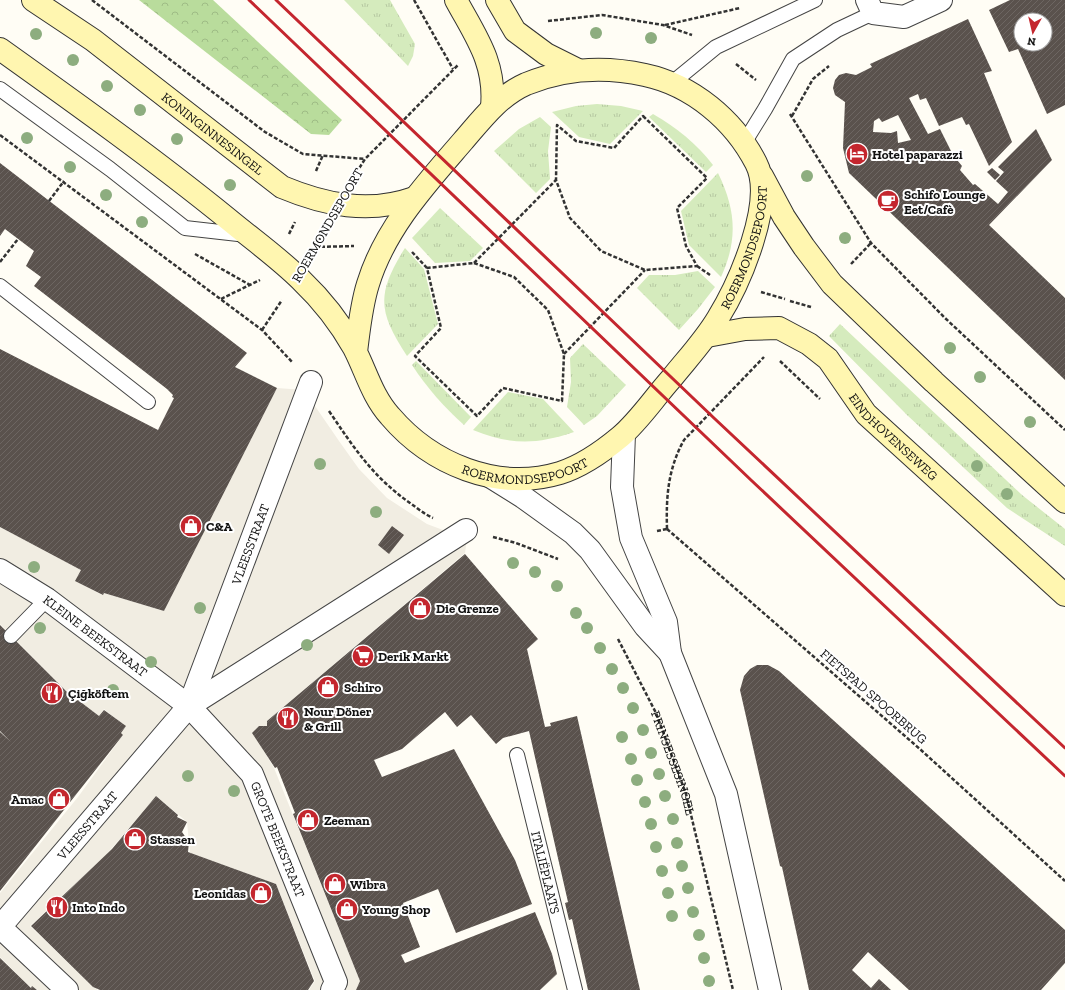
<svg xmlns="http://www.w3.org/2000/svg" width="1065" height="990" viewBox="0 0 1065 990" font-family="'Zilla Slab',serif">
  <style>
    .grass { fill: url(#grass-tufts) }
    .forest { fill: url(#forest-crowns) }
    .plaza { fill: #f1ede2 }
    .building { fill: url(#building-hatch); fill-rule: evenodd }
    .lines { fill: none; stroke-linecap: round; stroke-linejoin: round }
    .lane-casing { stroke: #444; stroke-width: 16 }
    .street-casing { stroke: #444; stroke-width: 24 }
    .secondary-casing { stroke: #333; stroke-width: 24 }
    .path { stroke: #333; stroke-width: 2.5; stroke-dasharray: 4 2; stroke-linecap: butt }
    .lane { stroke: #fff; stroke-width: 14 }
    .street { stroke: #fff; stroke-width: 22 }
    .secondary { stroke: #fff6b0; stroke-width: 22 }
    .rail { stroke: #c4262e; stroke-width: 3 }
    .tree { fill: #8dad7f }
    .labels { text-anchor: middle; stroke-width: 4; stroke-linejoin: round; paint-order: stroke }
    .street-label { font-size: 13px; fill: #111; stroke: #fff }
    .poi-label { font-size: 13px; font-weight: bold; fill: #111; stroke: #fff; text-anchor: start }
  </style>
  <defs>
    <pattern id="grass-tufts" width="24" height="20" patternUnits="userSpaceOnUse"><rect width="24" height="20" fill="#d5ebbd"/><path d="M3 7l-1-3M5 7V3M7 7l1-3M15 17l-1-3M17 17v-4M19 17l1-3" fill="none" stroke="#b6c8a1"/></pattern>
    <pattern id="forest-crowns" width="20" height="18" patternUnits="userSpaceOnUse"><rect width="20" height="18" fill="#b9dc9c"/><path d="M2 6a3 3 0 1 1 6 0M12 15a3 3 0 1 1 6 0" fill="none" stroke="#9ebc85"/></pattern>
    <pattern id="building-hatch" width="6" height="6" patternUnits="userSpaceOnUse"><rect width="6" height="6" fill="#5a524d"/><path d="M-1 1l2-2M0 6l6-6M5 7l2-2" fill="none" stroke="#6d6662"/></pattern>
  </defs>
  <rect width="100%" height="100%" fill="#fffdf5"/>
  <g class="grass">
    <path d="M344,0H390L415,44L413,56L408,66Z"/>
    <path d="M597,104L621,106L643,111L610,144L579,137L552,112L576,106Z"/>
    <path d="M653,114C677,128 696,143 713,165L706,172L649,117Z"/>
    <path d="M540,117L551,127L548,151L550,179L536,193L494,151L519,129Z"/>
    <path d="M718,173C736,210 738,240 721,277L689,245L681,211Z"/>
    <path d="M440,208L483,248L470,261L435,263L412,238Z"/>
    <path d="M405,248L424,269L438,324L407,356C378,312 376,294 405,248Z"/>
    <path d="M698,271L715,287L698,309L679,330L637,288L649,275H675Z"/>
    <path d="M840,324L1022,495L1065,529V546L1007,508L907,415L829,336Z"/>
    <path d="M583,344L626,385L597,416L584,425L567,407L571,382L570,358Z"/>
    <path d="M416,361L471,417L464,425C444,407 427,388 412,365Z"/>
    <path d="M508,392L543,399L574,432C535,445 511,445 473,430Z"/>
  </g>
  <path class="forest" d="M139,0H213L342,120L329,135L311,134Z"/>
  <path class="plaza" d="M277,388L304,390L339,441L359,469L387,498L427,524L467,539L465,553L267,721V726H259L253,733L274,768L360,981L356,990H309L315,981L276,884L190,853L187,822L156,796L106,855L30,926L93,987L98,990H38L28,985L0,957V893L78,797L123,735L121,733L125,726L104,709L99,716L64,689L0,624V527L79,569L81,570L76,581L102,595L104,593L164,611Z"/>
  <g class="building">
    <path d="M1010,0H1065V105L1047,114L1018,49L1009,52L989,10ZM1021,20H1045V44H1021Z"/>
    <path d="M968,19L992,71L984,73L1012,142L989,166L969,124L966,125L962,117L939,126L926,98L920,100L918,94L909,98L928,134L940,129L953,155L962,166L960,170L973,185L975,184L998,204L1008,192L996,181L1004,172L998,167L1036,129L1052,160L989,225L1065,298V380L849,173L843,148L845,102L835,95L833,88L835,80L839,75L846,73L856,75L872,67L870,64ZM898,115L911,140L898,143L897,131L891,133L873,132L874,121L879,118L882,122Z"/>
    <path d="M0,163L247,353L235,367L277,388L164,611L104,593L103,595L75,581L81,570L79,569L0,527V349L158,430L174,398L172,397L173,395L167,389L34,286L41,277L26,266L34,251L5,229L0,236Z"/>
    <path d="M992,168L1000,175L995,180L987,172Z"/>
    <path d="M392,526L404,535L389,554L378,545Z"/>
    <path d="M465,554L538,639L527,649L545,727L551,726L550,723L577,716L640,990H588L572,919L569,920L565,903L568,902L529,731L503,738L496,744L471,715L457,727L445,712L402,749L374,760L382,777L454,749L515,860L532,904L456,933L438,889L403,903L420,947L401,955L405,963L535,912L552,954L557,974L540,990H356L360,981L293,814L295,813L277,767L275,768L252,733L259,726H267V721Z"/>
    <path d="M0,625L76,701L78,700L99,716L104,710L126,726L121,733L123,735L0,891V732L11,742L0,731Z"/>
    <path d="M757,665H768L779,671L1065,930V963L1041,990H909L868,952L852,970L871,988L879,979L891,990H809L782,867L780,866L740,690L744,676L750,669Z"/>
    <path d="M156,796L178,815L177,817L187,822L182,832L189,842L188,852L276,884L314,981L308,990H100L93,987L31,926L112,849Z"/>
    <path d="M0,958L31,988L32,986L37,990H0Z"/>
  </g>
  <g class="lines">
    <g class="lane-casing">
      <g id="lane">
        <path d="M672,83L716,47L815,0"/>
        <path d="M0,89L110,169L185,228L247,235"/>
        <path d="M744,143L765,109L793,59L837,30L873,13"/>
        <path d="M0,286L148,402"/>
        <path d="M11,636L47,599"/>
        <path id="s2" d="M517,755L575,990"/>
      </g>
    </g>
    <g class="street-casing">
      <g id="street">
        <path d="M867,0L873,13L904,17L941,0"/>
        <path d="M624,434L622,487L631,538L666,622L670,653L726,794L770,990"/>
        <path d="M491,477L523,497L573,533L590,550L645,626L670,653"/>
        <path id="s3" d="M0,570L47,599L189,706L252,774L336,982L332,990"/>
        <path id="s4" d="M189,706L311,382"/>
        <path id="s5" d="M0,927L189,706L466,530"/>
        <path d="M0,927L67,990"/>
      </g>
    </g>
    <g class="secondary-casing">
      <g id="secondary">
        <path id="s6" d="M33,0L93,40L282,187C325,205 369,214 414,198"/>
        <path d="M456,0C476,37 496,63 492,107"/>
        <path d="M497,0L515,31L546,54L578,70"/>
        <path id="s7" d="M0,49C77,104 154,159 228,219C252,239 279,258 301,280C322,300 340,323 354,348C366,371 372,396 390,416C431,464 497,492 560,473C582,466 602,452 620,437C639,421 654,398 671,379C687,359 705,340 718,318C739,284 776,201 756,163C734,120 692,85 645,75C604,66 565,68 526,84C499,96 482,119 463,141C426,184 385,228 368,284C361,306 359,329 356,352"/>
        <path d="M762,176L784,217L804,247L832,284L934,382L1065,502"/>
        <path id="s8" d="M707,336L745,329L779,328L809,344L828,359L866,414L1065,595"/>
      </g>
    </g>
    <g class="path">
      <path d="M92,0L265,132L303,154L365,159"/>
      <path d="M414,0L453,69"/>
      <path d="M548,21L602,15L663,25L692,35"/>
      <path d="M665,25L740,8"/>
      <path d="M736,64L756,80"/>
      <path d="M790,114L871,243L945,318L1065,430"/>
      <path d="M643,116L707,178L677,208L686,246L697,266L645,270L601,251L570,218L556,180L557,125L576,141L614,148Z"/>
      <path d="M792,116L813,79L829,66"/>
      <path d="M0,135L262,330L293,363"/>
      <path d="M316,171L323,155"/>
      <path d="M353,178L365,159L458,65"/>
      <path d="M49,201L64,181"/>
      <path d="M289,234L295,222"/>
      <path d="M315,247L354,246"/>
      <path d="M312,252L325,230"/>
      <path d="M412,252L427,268"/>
      <path d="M195,254L250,285"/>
      <path d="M0,262L18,239"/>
      <path d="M474,263L514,277L548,310L564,354L562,401L503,388L477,416L415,356L441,328L427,268Z"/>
      <path d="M474,263L556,180"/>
      <path d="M851,264L871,243"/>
      <path d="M697,266L710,275"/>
      <path d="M761,292L785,299"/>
      <path d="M221,299L260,280"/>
      <path d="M790,301L811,307"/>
      <path d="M262,330L282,300"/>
      <path d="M564,354L645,270"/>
      <path d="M780,361L820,399"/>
      <path d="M329,411C354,448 373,477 410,503C417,508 424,514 433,518"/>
      <path d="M667,529L921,750L1065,881"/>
      <path d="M667,529C666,496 668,469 684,440L764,357"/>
      <path d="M657,531L667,529"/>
      <path d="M493,537L516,543L558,559"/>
      <path id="s1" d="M618,639L656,713L686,794L733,990"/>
    </g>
    <use href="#lane" class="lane"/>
    <use href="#street" class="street"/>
    <use href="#secondary" class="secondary"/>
    <g class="rail">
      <path d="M249,0L752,481L1065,776"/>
      <path d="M276,0L715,419L1065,748"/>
    </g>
  </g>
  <g class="tree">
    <circle cx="596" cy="33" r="6"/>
    <circle cx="36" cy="34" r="6"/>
    <circle cx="651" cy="38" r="6"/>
    <circle cx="73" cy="60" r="6"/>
    <circle cx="107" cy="86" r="6"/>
    <circle cx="140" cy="110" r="6"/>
    <circle cx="27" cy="138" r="6"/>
    <circle cx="177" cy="139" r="6"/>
    <circle cx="70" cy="167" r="6"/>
    <circle cx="807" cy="176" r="6"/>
    <circle cx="230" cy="185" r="6"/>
    <circle cx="106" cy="195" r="6"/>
    <circle cx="142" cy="222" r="6"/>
    <circle cx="845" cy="238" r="6"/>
    <circle cx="950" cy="348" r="6"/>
    <circle cx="980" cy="377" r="6"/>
    <circle cx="1030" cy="422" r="6"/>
    <circle cx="320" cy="464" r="6"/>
    <circle cx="977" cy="466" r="6"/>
    <circle cx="1007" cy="494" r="6"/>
    <circle cx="376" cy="512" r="6"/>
    <circle cx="513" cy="563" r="6"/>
    <circle cx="34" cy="567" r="6"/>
    <circle cx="535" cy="572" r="6"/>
    <circle cx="557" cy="586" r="6"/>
    <circle cx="200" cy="608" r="6"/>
    <circle cx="576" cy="613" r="6"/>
    <circle cx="40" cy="628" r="6"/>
    <circle cx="587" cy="628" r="6"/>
    <circle cx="307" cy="645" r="6"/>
    <circle cx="600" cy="648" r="6"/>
    <circle cx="151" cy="662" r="6"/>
    <circle cx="612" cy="669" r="6"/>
    <circle cx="623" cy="688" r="6"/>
    <circle cx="113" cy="690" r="6"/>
    <circle cx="633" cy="708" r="6"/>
    <circle cx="643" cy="730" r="6"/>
    <circle cx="622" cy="737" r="6"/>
    <circle cx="651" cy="753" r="6"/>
    <circle cx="631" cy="759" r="6"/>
    <circle cx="659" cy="774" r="6"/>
    <circle cx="188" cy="776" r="6"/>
    <circle cx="637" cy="780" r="6"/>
    <circle cx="234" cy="791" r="6"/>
    <circle cx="665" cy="796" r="6"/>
    <circle cx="645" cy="802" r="6"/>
    <circle cx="673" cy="819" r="6"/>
    <circle cx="651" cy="824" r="6"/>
    <circle cx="677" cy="843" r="6"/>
    <circle cx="656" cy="847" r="6"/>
    <circle cx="682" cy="866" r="6"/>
    <circle cx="662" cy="871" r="6"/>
    <circle cx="688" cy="888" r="6"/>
    <circle cx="668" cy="893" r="6"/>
    <circle cx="693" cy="912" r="6"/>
    <circle cx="672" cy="916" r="6"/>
    <circle cx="699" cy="935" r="6"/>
    <circle cx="704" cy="958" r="6"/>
    <circle cx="709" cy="981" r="6"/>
  </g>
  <defs>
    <g id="hotel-disc" transform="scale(1.15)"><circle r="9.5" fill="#c4262e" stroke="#fff"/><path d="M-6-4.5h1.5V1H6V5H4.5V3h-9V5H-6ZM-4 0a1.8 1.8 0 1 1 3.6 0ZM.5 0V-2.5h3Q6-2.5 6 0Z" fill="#fff"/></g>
    <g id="cafe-disc" transform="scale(1.15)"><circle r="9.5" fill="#c4262e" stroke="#fff"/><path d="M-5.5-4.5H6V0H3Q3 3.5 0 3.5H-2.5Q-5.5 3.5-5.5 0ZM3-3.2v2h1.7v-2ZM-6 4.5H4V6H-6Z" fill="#fff"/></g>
    <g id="shop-disc" transform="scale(1.15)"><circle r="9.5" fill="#c4262e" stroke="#fff"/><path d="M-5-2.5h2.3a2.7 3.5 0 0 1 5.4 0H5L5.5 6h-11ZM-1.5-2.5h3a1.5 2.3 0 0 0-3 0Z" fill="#fff"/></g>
    <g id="supermarket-disc" transform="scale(1.15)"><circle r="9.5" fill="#c4262e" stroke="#fff"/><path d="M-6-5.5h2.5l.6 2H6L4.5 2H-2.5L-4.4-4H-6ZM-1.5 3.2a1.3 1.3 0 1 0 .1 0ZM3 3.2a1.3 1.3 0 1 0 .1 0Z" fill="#fff"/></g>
    <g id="restaurant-disc" transform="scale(1.15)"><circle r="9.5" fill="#c4262e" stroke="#fff"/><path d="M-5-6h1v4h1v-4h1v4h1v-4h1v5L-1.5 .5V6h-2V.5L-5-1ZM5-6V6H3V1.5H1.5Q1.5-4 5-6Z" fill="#fff"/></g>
  </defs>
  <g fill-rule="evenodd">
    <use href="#hotel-disc" x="857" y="154"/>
    <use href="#cafe-disc" x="888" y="201"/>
    <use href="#shop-disc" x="191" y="526"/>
    <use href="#shop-disc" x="420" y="608"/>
    <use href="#supermarket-disc" x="363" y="656"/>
    <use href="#shop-disc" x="328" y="687"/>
    <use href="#restaurant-disc" x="52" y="693"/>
    <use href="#restaurant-disc" x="288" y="718"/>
    <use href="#shop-disc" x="59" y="799"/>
    <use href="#shop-disc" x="308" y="820"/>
    <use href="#shop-disc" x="135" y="839"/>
    <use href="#shop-disc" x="335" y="884"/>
    <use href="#shop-disc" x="261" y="893"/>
    <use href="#restaurant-disc" x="57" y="907"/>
    <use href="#shop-disc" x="347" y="909"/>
  </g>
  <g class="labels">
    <g class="street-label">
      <text dy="5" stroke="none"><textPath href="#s6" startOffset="224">KONINGINNESINGEL</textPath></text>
      <text transform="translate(327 225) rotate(-60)" y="5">ROERMONDSEPOORT</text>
      <text dy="5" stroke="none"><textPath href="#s7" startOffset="1034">ROERMONDSEPOORT</textPath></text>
      <text dy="5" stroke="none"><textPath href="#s8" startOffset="233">EINDHOVENSEWEG</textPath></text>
      <text dy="5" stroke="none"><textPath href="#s7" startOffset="698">ROERMONDSEPOORT</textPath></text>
      <text dy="5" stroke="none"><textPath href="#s4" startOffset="173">VLEESSTRAAT</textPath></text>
      <text dy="5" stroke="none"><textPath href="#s3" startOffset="116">KLEINE BEEKSTRAAT</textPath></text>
      <text transform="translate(874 696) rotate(41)" y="5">FIETSPAD SPOORBRUG</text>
      <text dy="5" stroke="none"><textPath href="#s1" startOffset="136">PRINSESSESINGEL</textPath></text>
      <text dy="5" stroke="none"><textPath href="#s5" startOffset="134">VLEESSTRAAT</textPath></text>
      <text dy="5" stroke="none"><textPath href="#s3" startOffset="396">GROTE BEEKSTRAAT</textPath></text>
      <text dy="5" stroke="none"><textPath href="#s2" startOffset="121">ITALIËPLAATS</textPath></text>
    </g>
    <g class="poi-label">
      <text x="872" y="159">Hotel paparazzi</text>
      <text x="904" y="199">Schifo Lounge<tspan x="904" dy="15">Eet/Cafè</tspan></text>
      <text x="206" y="531">C&amp;A</text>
      <text x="436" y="613">Die Grenze</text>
      <text x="378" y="661">Derik Markt</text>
      <text x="344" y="692">Schiro</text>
      <text x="68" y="698">Çiğköftem</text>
      <text x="304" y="716">Nour Döner<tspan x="304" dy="15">&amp; Grill</tspan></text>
      <text x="44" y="804" text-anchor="end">Amac</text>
      <text x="324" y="825">Zeeman</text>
      <text x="150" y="844">Stassen</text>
      <text x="350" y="889">Wibra</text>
      <text x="246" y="898" text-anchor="end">Leonidas</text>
      <text x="72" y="912">Into Indo</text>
      <text x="362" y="914">Young Shop</text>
    </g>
  </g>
  <g transform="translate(1033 32) rotate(188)"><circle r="19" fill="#ffffff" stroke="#a0a0a0"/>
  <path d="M0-3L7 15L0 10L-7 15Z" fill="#c4262e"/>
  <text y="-6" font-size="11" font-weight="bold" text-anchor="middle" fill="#111111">N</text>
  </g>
</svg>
